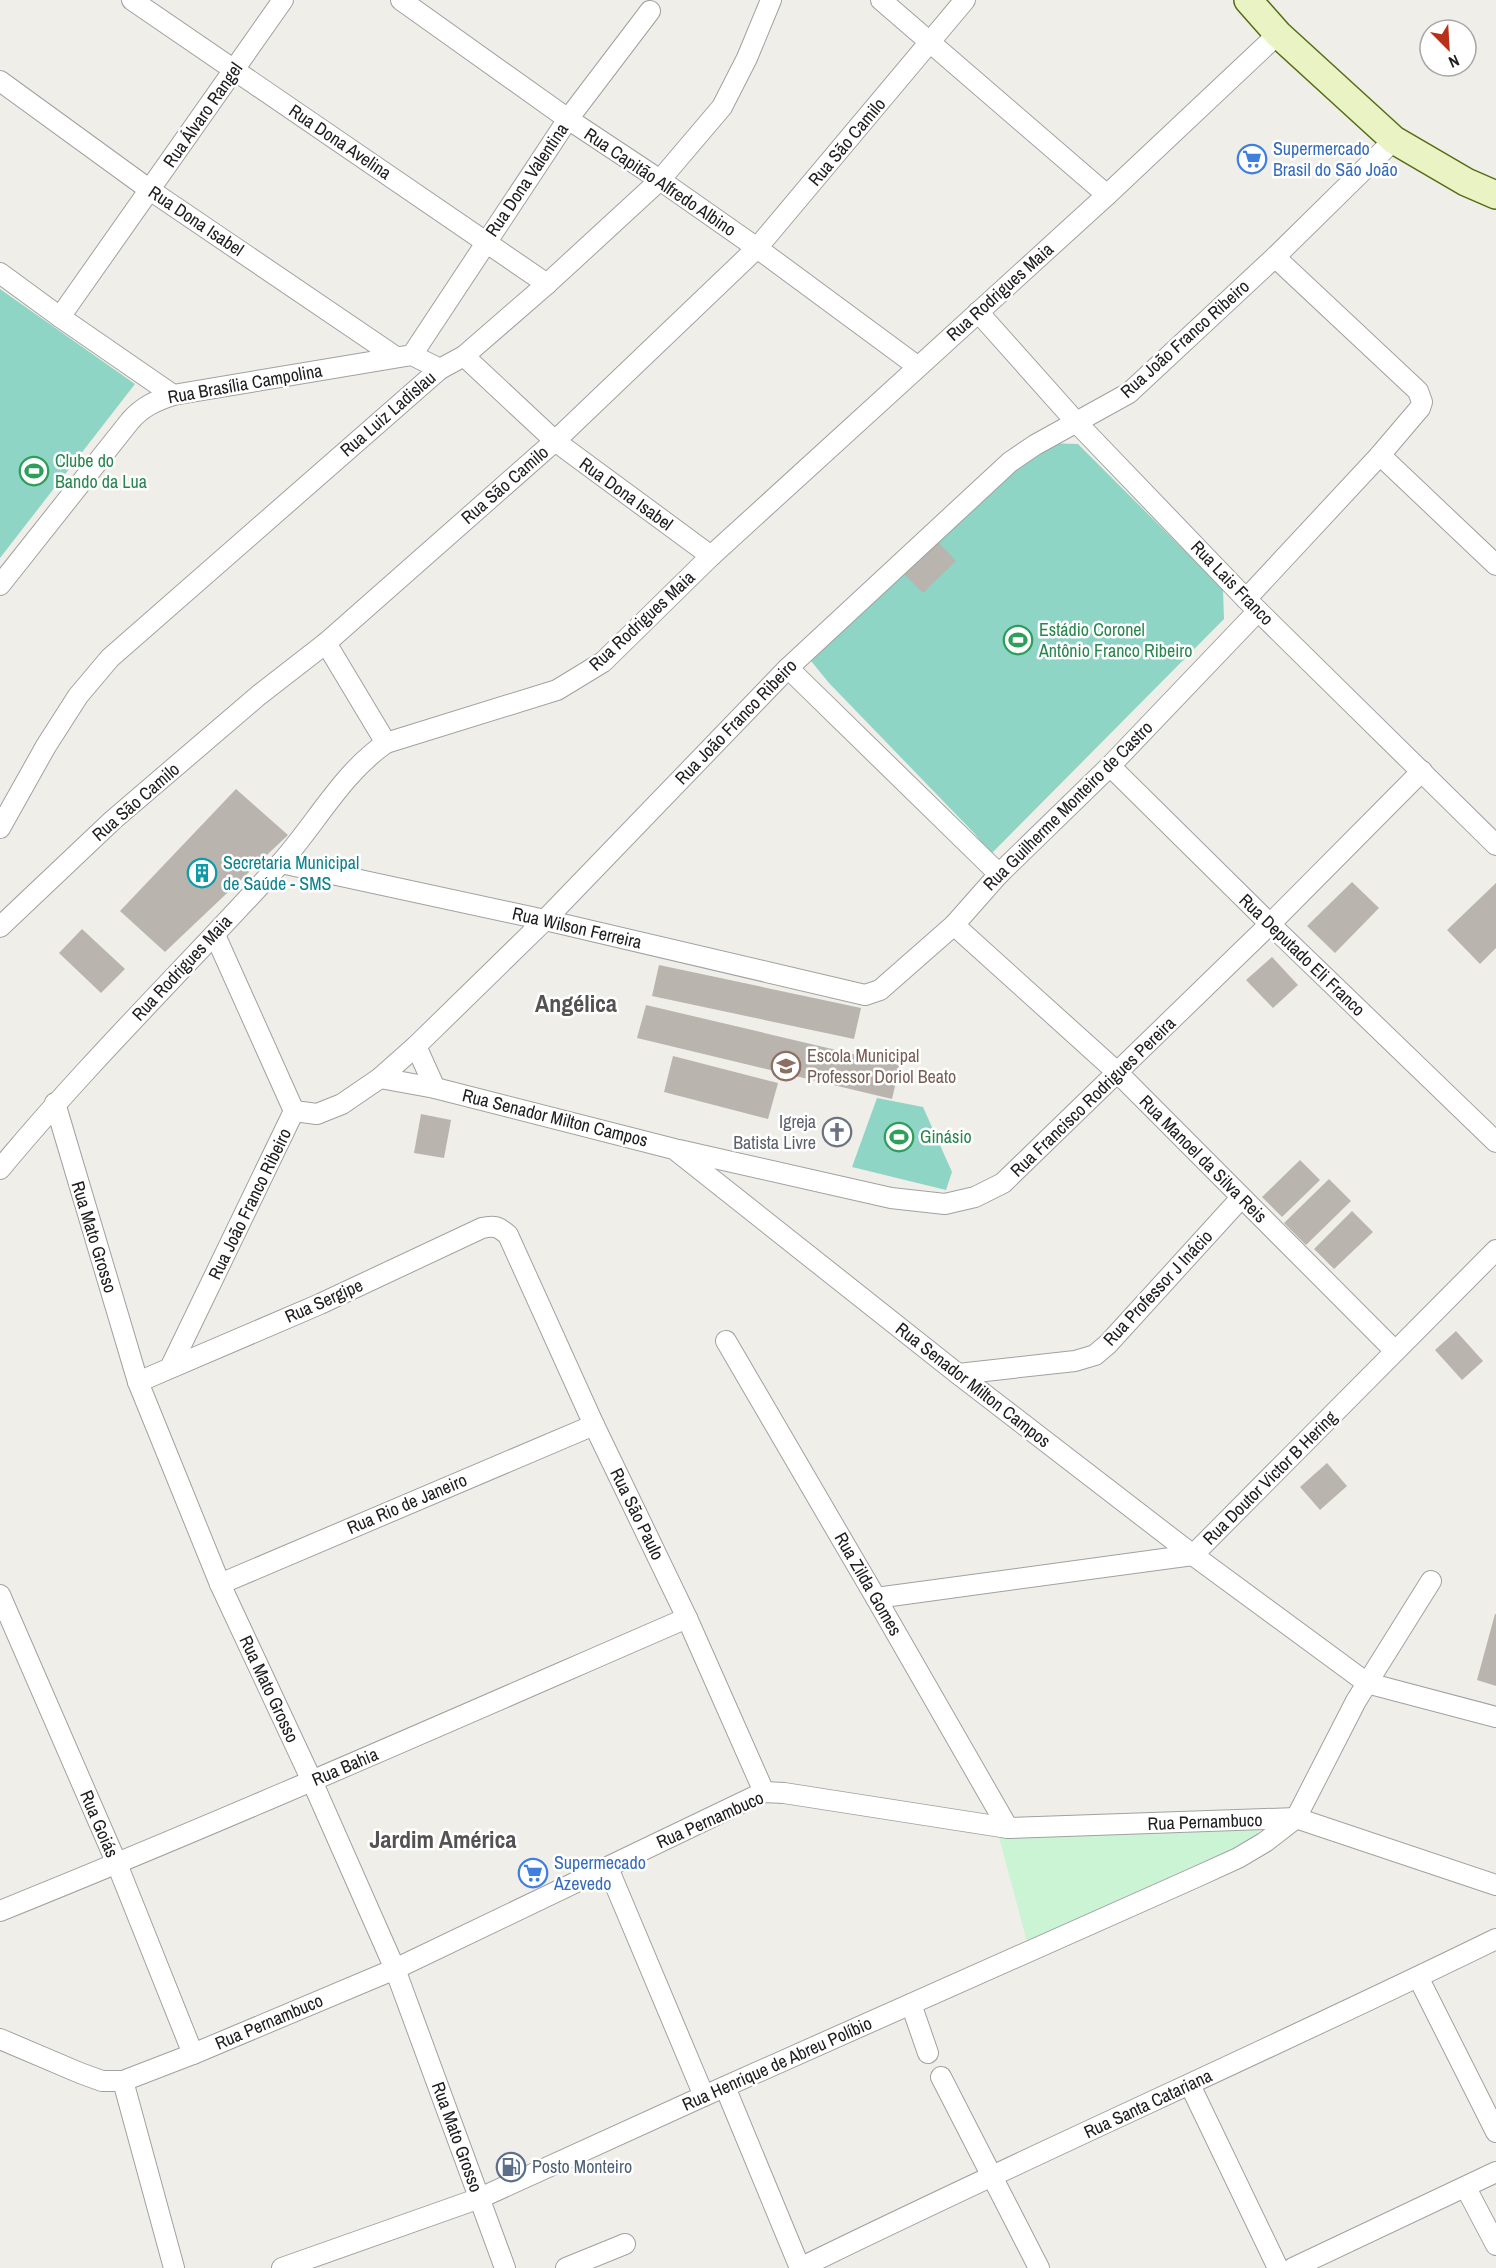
<svg xmlns="http://www.w3.org/2000/svg" width="1496" height="2268" viewBox="0 0 1496 2268" font-family="'Archivo Narrow',sans-serif">
  <style>
    .park { fill: #cbf4d4 }
    .pitch { fill: #8fd5c5 }
    .building { fill: #b9b4ae }
    .lines { fill: none; stroke-linecap: round; stroke-linejoin: round }
    .street-casing { stroke: #a1a1a1; stroke-width: 22 }
    .secondary-casing { stroke: #556c12; stroke-width: 30 }
    .street { stroke: #fff; stroke-width: 20 }
    .secondary { stroke: #e9f3c3; stroke-width: 27 }
    .labels { text-anchor: middle; stroke-width: 5; stroke-linejoin: round; paint-order: stroke }
    .street-label { font-size: 18px; fill: #202020; stroke: #fff }
    .shop-label { font-size: 18px; fill: #366cbe; stroke: #fff; text-anchor: start }
    .leisure-label { font-size: 18px; fill: #27864d; stroke: #fff; text-anchor: start }
    .culture-label { font-size: 18px; fill: #0d838f; stroke: #fff; text-anchor: start }
    .education-label { font-size: 18px; fill: #785e54; stroke: #fff; text-anchor: start }
    .worship-label { font-size: 18px; fill: #5b616d; stroke: #fff; text-anchor: end }
    .service-label { font-size: 18px; fill: #4e5e75; stroke: #fff; text-anchor: start }
    .district-label { font-size: 24px; font-weight: bold; fill: #535353; stroke: #fff }
  </style>
  <rect width="100%" height="100%" fill="#f0eee8"/>
  <path class="park" d="M1254,1827L1260,1831L1255,1839L1027,1942L999,1837Z"/>
  <g class="pitch">
    <path d="M0,289L135,384L0,558Z"/>
    <path d="M1046,443L1078,444L1223,589L1224,619L991,854L974,833L829,683L811,661L936,540Z"/>
    <path d="M877,1098L923,1107L952,1172L946,1190L852,1167Z"/>
  </g>
  <g class="building">
    <path d="M936,540L956,561L923,593L902,572Z"/>
    <path d="M236,789L288,835L165,952L120,911Z"/>
    <path d="M1352,882L1379,908L1335,953L1307,926Z"/>
    <path d="M1496,883V948L1480,964L1447,930Z"/>
    <path d="M82,929L125,969L101,993L59,953Z"/>
    <path d="M1272,957L1298,985L1273,1008L1246,980Z"/>
    <path d="M659,965L861,1008L854,1039L652,996Z"/>
    <path d="M646,1005L900,1065L892,1099L637,1038Z"/>
    <path d="M673,1056L778,1083L768,1119L664,1092Z"/>
    <path d="M421,1114L451,1120L444,1158L414,1153Z"/>
    <path d="M1300,1160L1320,1180L1282,1217L1262,1197Z"/>
    <path d="M1329,1179L1351,1201L1306,1245L1284,1223Z"/>
    <path d="M1352,1211L1373,1232L1334,1269L1314,1249Z"/>
    <path d="M1456,1331L1483,1361L1462,1380L1435,1350Z"/>
    <path d="M1327,1463L1347,1486L1320,1510L1300,1487Z"/>
    <path d="M1495,1614H1496V1686L1477,1680Z"/>
  </g>
  <g class="lines">
    <g class="street-casing">
      <g id="street">
        <path d="M132,0L547,284"/>
        <path d="M401,0L568,119L660,180L757,248L917,366"/>
        <path d="M881,0L1107,195"/>
        <path d="M0,81L150,190L396,357"/>
        <path d="M0,273L60,317L173,395"/>
        <path d="M978,312L1077,423L1246,599L1496,845"/>
        <path d="M60,317L283,0"/>
        <path d="M412,355L568,119L650,11"/>
        <path d="M464,356L555,441L711,556"/>
        <path d="M1380,455L1496,565"/>
        <path d="M0,585L130,421C142,407 155,401 173,395L412,355L440,369"/>
        <path d="M1246,599L1380,455L1420,408L1422,402L1418,391L1275,257"/>
        <path d="M326,643L386,743"/>
        <path d="M788,668L999,874"/>
        <path d="M1110,766L1270,924L1496,1142"/>
        <path d="M0,828L46,746L78,696L110,658L440,369L464,356L547,284L660,180L722,107L747,58L771,0"/>
        <path d="M281,863L545,920L865,995L880,990L954,925L999,874L1110,766L1258,611"/>
        <path d="M954,925L1118,1073L1395,1351"/>
        <path d="M0,927L113,820L259,695L326,643L555,441L757,248L965,0"/>
        <path d="M215,935L294,1111"/>
        <path d="M416,1046L435,1088"/>
        <path d="M380,1078L435,1088L674,1149L958,1374L1193,1555L1367,1683L1496,1717"/>
        <path d="M55,1103L138,1382L220,1584L312,1781L395,1969L505,2268"/>
        <path d="M679,1150L891,1198L945,1204L975,1197L1003,1183L1270,924L1422,771"/>
        <path d="M0,1169C88,1063 186,967 278,866C314,827 341,774 386,743L557,690L603,662L711,556L1107,195L1278,34"/>
        <path d="M726,1341L876,1598L1008,1828"/>
        <path d="M171,1366L294,1111L317,1114L342,1104L380,1078L416,1046L545,920L788,668L1010,462L1035,445L1129,393L1275,257L1394,140"/>
        <path d="M958,1374L1075,1361L1095,1355L1108,1344L1241,1198"/>
        <path d="M138,1382L320,1304L482,1228C495,1225 499,1227 508,1235L594,1425L687,1618L764,1792"/>
        <path d="M220,1584L594,1425"/>
        <path d="M0,1595L117,1864L193,2054"/>
        <path d="M876,1598L1193,1555L1496,1250"/>
        <path d="M608,1868L704,2096"/>
        <path d="M0,1911C231,1818 459,1717 687,1618"/>
        <path d="M1418,1977L1496,2132"/>
        <path d="M911,2004L928,2053"/>
        <path d="M0,2039L80,2073L102,2081H123L193,2054L395,1969L764,1792L784,1793L1008,1828L1296,1818L1496,1885"/>
        <path d="M941,2077L1039,2268"/>
        <path d="M123,2081L174,2268"/>
        <path d="M1190,2085L1278,2268"/>
        <path d="M725,2087L800,2268"/>
        <path d="M1466,2188L1496,2245"/>
        <path d="M282,2268L480,2198L704,2096L1194,1878L1238,1858L1265,1842L1296,1818L1356,1701L1431,1581"/>
        <path d="M566,2268L625,2244"/>
        <path d="M800,2268C1030,2155 1265,2052 1496,1939"/>
        <path d="M1293,2268L1496,2172"/>
      </g>
    </g>
    <g class="secondary-casing">
      <path id="secondary" d="M1248,0L1278,34L1394,140L1466,182L1496,195"/>
    </g>
    <use href="#street" class="street"/>
    <use href="#secondary" class="secondary"/>
  </g>
  <defs>
    <g id="supermarket-ring" transform="scale(1.5)"><circle r="9.5" fill="#fff" stroke="#3f7fe0" stroke-width="1.5"/><path d="M-6-5.5h2.5l.6 2H6L4.5 2H-2.5L-4.4-4H-6ZM-1.5 3.2a1.3 1.3 0 1 0 .1 0ZM3 3.2a1.3 1.3 0 1 0 .1 0Z" fill="#3f7fe0"/></g>
    <g id="stadium-ring" transform="scale(1.5)"><circle r="9.5" fill="#fff" stroke="#2e9e5b" stroke-width="1.5"/><path d="M0-5a6.5 5 0 1 0 0 10a6.5 5 0 1 0 0-10ZM-3.5-1.8h7v3.6h-7Z" fill="#2e9e5b"/></g>
    <g id="building-ring" transform="scale(1.5)"><circle r="9.5" fill="#fff" stroke="#0f9aa8" stroke-width="1.5"/><path d="M-4-6H4V6H1V3H-1V6H-4ZM-2.5-4.3h1.7v1.8h-1.7ZM.8-4.3h1.7v1.8H.8ZM-2.5-1h1.7V.8h-1.7ZM.8-1h1.7V.8H.8Z" fill="#0f9aa8"/></g>
    <g id="school-ring" transform="scale(1.5)"><circle r="9.5" fill="#fff" stroke="#8d6e63" stroke-width="1.5"/><path d="M0-5L7-2L0 1L-7-2ZM-4 1L0 2.5L4 1V4Q0 6-4 4Z" fill="#8d6e63"/></g>
    <g id="church-ring" transform="scale(1.5)"><circle r="9.5" fill="#fff" stroke="#6b7280" stroke-width="1.5"/><path d="M-1.2-6h2.4v3.5h3.3v2.4h-3.3V6h-2.4V-.1h-3.3v-2.4h3.3Z" fill="#6b7280"/></g>
    <g id="fuel-ring" transform="scale(1.5)"><circle r="9.5" fill="#fff" stroke="#5c6f8a" stroke-width="1.5"/><path d="M-5.5-6h7V0h2V4h1.3V-2.5L3-4.5l.8-.8L6-3V5H2.5V1h-1V6h-7ZM-4.2-4.7v3.2H.2V-4.7Z" fill="#5c6f8a"/></g>
  </defs>
  <g fill-rule="evenodd">
    <use href="#supermarket-ring" x="1252" y="159"/>
    <use href="#stadium-ring" x="34" y="471"/>
    <use href="#stadium-ring" x="1018" y="640"/>
    <use href="#building-ring" x="202" y="873"/>
    <use href="#school-ring" x="786" y="1066"/>
    <use href="#church-ring" x="837" y="1132"/>
    <use href="#stadium-ring" x="899" y="1137"/>
    <use href="#supermarket-ring" x="533" y="1873"/>
    <use href="#fuel-ring" x="511" y="2167"/>
  </g>
  <g class="labels">
    <g class="street-label">
      <text transform="translate(203 115) rotate(-55)" y="6">Rua Álvaro Rangel</text>
      <text transform="translate(340 142) rotate(34)" y="6">Rua Dona Avelina</text>
      <text transform="translate(847 142) rotate(-50)" y="6">Rua São Camilo</text>
      <text transform="translate(527 180) rotate(-56)" y="6">Rua Dona Valentina</text>
      <text transform="translate(660 182) rotate(34)" y="6">Rua Capitão Alfredo Albino</text>
      <text transform="translate(196 221) rotate(34)" y="6">Rua Dona Isabel</text>
      <text transform="translate(1000 292) rotate(-42)" y="6">Rua Rodrigues Maia</text>
      <text transform="translate(1185 339) rotate(-42)" y="6">Rua João Franco Ribeiro</text>
      <text transform="translate(245 384) rotate(-10)" y="6">Rua Brasília Campolina</text>
      <text transform="translate(388 414) rotate(-41)" y="6">Rua Luiz Ladislau</text>
      <text transform="translate(505 485) rotate(-41)" y="6">Rua São Camilo</text>
      <text transform="translate(626 494) rotate(36)" y="6">Rua Dona Isabel</text>
      <text transform="translate(1232 583) rotate(46)" y="6">Rua Lais Franco</text>
      <text transform="translate(642 621) rotate(-43)" y="6">Rua Rodrigues Maia</text>
      <text transform="translate(736 722) rotate(-46)" y="6">Rua João Franco Ribeiro</text>
      <text transform="translate(136 802) rotate(-41)" y="6">Rua São Camilo</text>
      <text transform="translate(1068 806) rotate(-45)" y="6">Rua Guilherme Monteiro de Castro</text>
      <text transform="translate(577 928) rotate(13)" y="6">Rua Wilson Ferreira</text>
      <text transform="translate(1302 955) rotate(44)" y="6">Rua Deputado Eli Franco</text>
      <text transform="translate(182 968) rotate(-47)" y="6">Rua Rodrigues Maia</text>
      <text transform="translate(1093 1097) rotate(-44)" y="6">Rua Francisco Rodrigues Pereira</text>
      <text transform="translate(555 1118) rotate(14)" y="6">Rua Senador Milton Campos</text>
      <text transform="translate(1203 1159) rotate(45)" y="6">Rua Manoel da Silva Reis</text>
      <text transform="translate(250 1204) rotate(-64)" y="6">Rua João Franco Ribeiro</text>
      <text transform="translate(94 1237) rotate(73)" y="6">Rua Mato Grosso</text>
      <text transform="translate(1158 1288) rotate(-47)" y="6">Rua Professor J Inácio</text>
      <text transform="translate(324 1301) rotate(-24)" y="6">Rua Sergipe</text>
      <text transform="translate(973 1385) rotate(38)" y="6">Rua Senador Milton Campos</text>
      <text transform="translate(1270 1478) rotate(-45)" y="6">Rua Doutor Victor B Hering</text>
      <text transform="translate(407 1504) rotate(-23)" y="6">Rua Rio de Janeiro</text>
      <text transform="translate(637 1514) rotate(64)" y="6">Rua São Paulo</text>
      <text transform="translate(868 1584) rotate(60)" y="6">Rua Zilda Gomes</text>
      <text transform="translate(269 1689) rotate(65)" y="6">Rua Mato Grosso</text>
      <text transform="translate(345 1767) rotate(-23)" y="6">Rua Bahia</text>
      <text transform="translate(710 1820) rotate(-24)" y="6">Rua Pernambuco</text>
      <text transform="translate(1205 1822) rotate(-2)" y="6">Rua Pernambuco</text>
      <text transform="translate(99 1824) rotate(67)" y="6">Rua Goiás</text>
      <text transform="translate(269 2022) rotate(-23)" y="6">Rua Pernambuco</text>
      <text transform="translate(777 2064) rotate(-24)" y="6">Rua Henrique de Abreu Políbio</text>
      <text transform="translate(1148 2104) rotate(-25)" y="6">Rua Santa Catariana</text>
      <text transform="translate(457 2137) rotate(70)" y="6">Rua Mato Grosso</text>
    </g>
    <g class="shop-label">
      <text x="1273" y="155">Supermercado<tspan x="1273" dy="21">Brasil do São João</tspan></text>
      <text x="554" y="1869">Supermecado<tspan x="554" dy="21">Azevedo</tspan></text>
    </g>
    <g class="leisure-label">
      <text x="55" y="467">Clube do<tspan x="55" dy="21">Bando da Lua</tspan></text>
      <text x="1039" y="636">Estádio Coronel<tspan x="1039" dy="21">Antônio Franco Ribeiro</tspan></text>
      <text x="920" y="1143">Ginásio</text>
    </g>
    <g class="culture-label">
      <text x="223" y="869">Secretaria Municipal<tspan x="223" dy="21">de Saúde - SMS</tspan></text>
    </g>
    <g class="education-label">
      <text x="807" y="1062">Escola Municipal<tspan x="807" dy="21">Professor Doriol Beato</tspan></text>
    </g>
    <g class="worship-label">
      <text x="816" y="1128">Igreja<tspan x="816" dy="21">Batista Livre</tspan></text>
    </g>
    <g class="service-label">
      <text x="532" y="2173">Posto Monteiro</text>
    </g>
    <g class="district-label">
      <text x="576" y="1012">Angélica</text>
      <text x="443" y="1848">Jardim América</text>
    </g>
  </g>
  <g transform="translate(1448 48) rotate(156)"><circle r="28" fill="#ffffff" stroke="#a6a6a6" stroke-width="1.5"/>
  <path d="M0-4.5L10 22L0 15L-10 22Z" fill="#b93018"/>
  <text y="-9" font-size="16" font-weight="bold" text-anchor="middle" fill="#202020">N</text>
  </g>
</svg>
